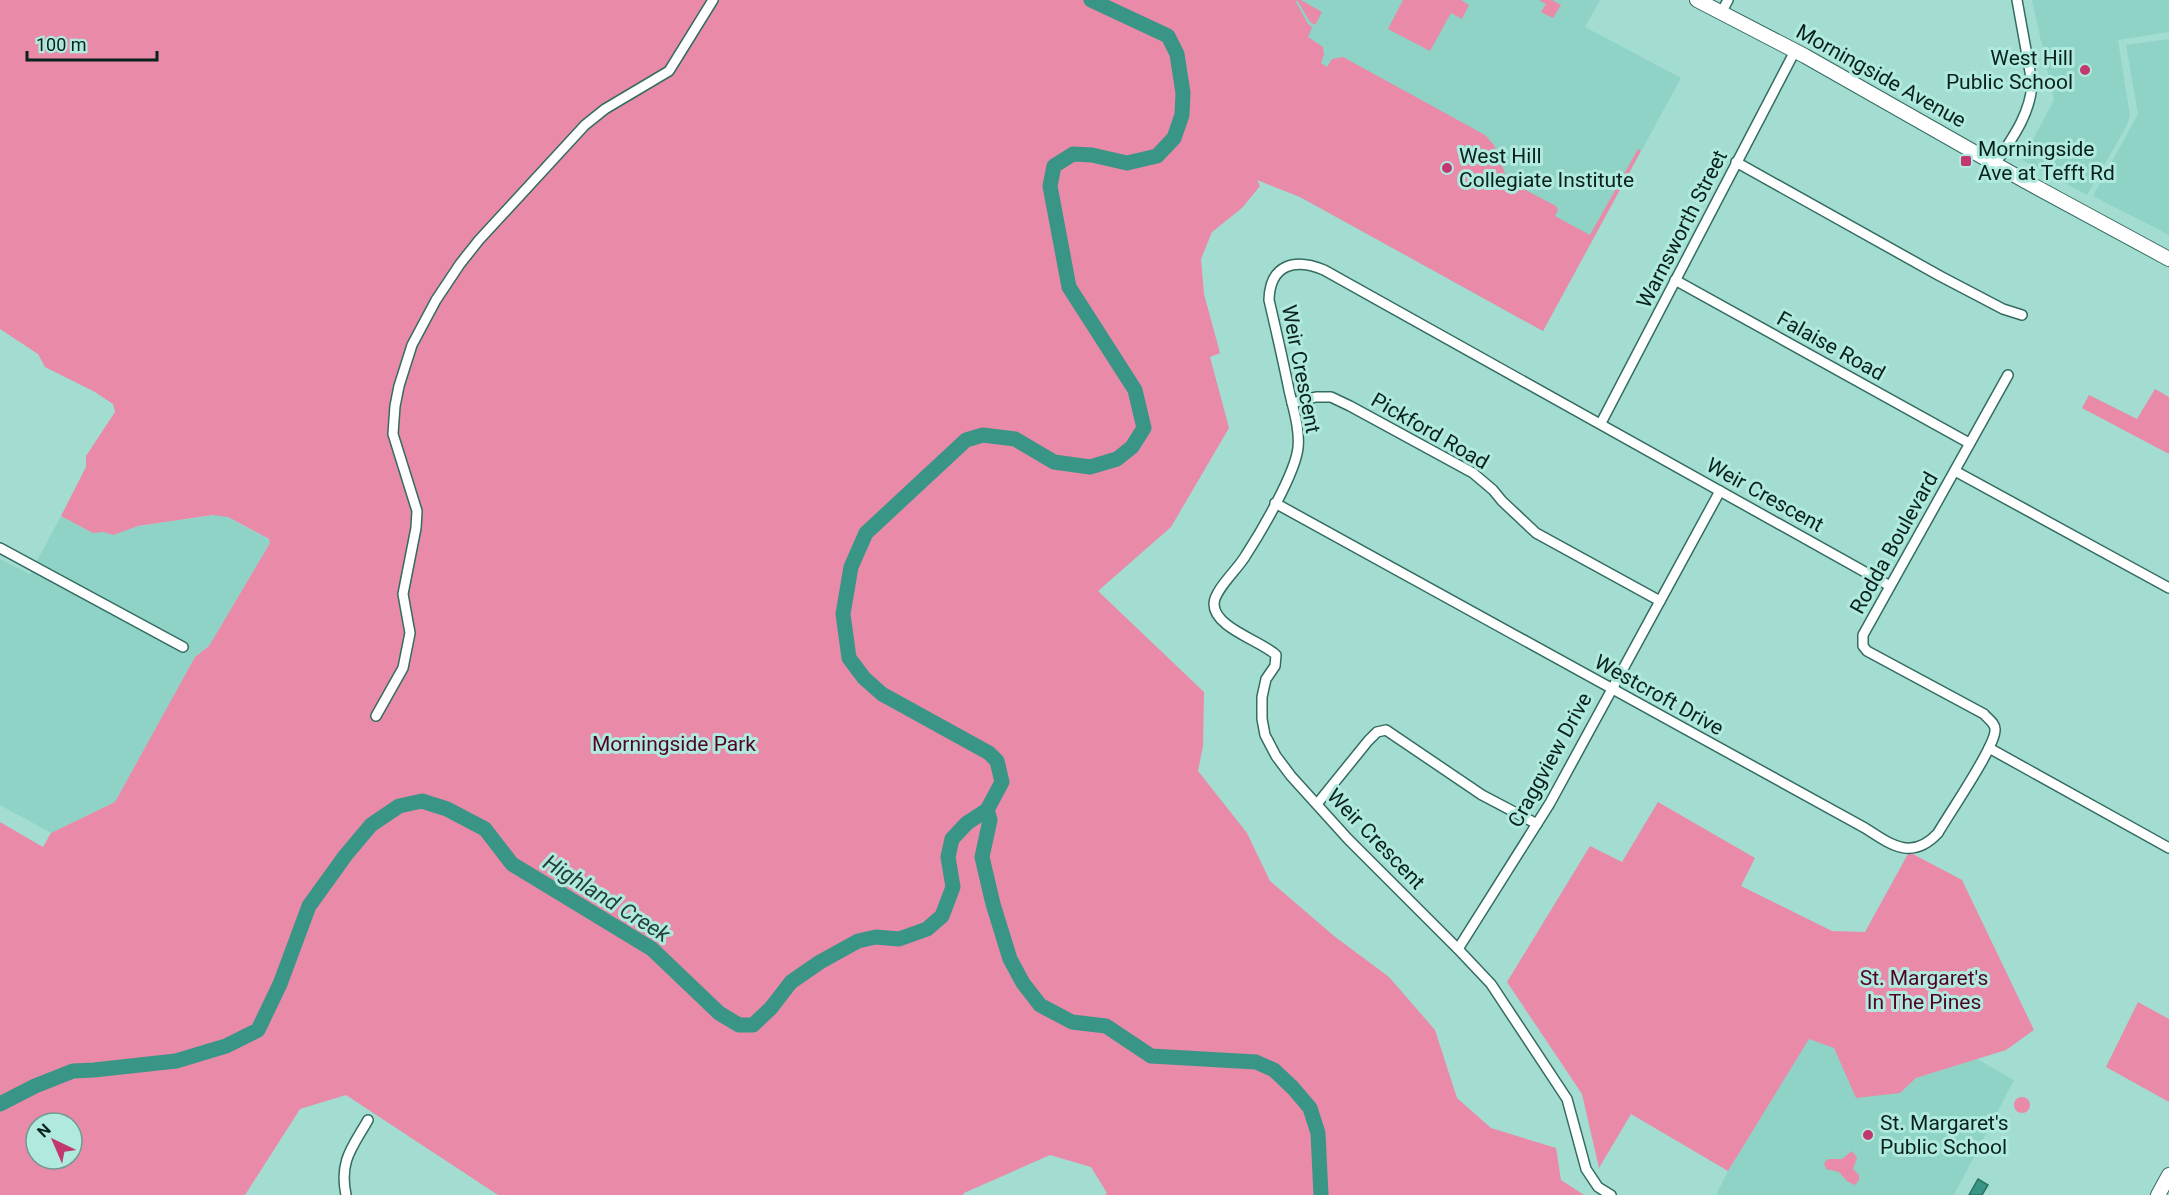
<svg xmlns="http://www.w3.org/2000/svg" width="2169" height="1195" viewBox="0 0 2169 1195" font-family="Roboto,sans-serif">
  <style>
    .built { fill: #8fd3c6 }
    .green { fill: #e88aa8; fill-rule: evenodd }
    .water { fill: #399686; stroke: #2b7366; stroke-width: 1.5 }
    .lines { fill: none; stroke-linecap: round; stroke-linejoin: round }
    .river { stroke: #399686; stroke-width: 15 }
    .street-casing { stroke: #346c62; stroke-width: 12 }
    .secondary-casing { stroke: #346c62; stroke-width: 16 }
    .street { stroke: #fff; stroke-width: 9 }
    .secondary { stroke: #fff; stroke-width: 14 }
    .poi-dot { fill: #c2376f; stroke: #b0eade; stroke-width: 2 }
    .labels { text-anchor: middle; stroke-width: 6; stroke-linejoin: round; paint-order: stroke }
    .poi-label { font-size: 21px; fill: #0a211d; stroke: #b0eade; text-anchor: start }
    .street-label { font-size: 21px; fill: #0a211d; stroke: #b0eade }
    .park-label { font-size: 21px; fill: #500527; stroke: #b0eade }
    .water-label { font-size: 22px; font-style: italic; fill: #23403a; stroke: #b0eade }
  </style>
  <rect width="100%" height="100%" fill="#a3ddd1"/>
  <g class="built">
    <path d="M1289,0H1600L1585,27L1681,78L1543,331L1300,197L1257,179Z"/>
    <path d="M2032,0H2169V32L2118,40L2130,116L2126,127L2087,195L2022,160L2054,100Z"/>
    <path d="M2169,39V235L2093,196L2138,114L2126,45Z"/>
    <path d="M222,514L271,541L209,646L195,657L115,802L51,833L0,805V559L30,574L61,516L93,533Z"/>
    <path d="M1809,1038L1834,1048L1900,1093L1916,1078L1977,1059L2014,1080L1954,1195H1716L1728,1171Z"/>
  </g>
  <g class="green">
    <path d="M0,0H1297L1296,2L1308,24L1312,27L1308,37L1323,47L1324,55L1321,63L1327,67L1332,59L1343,57L1485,135L1494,145L1508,181L1556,206L1558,210L1555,216L1590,235L1638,149L1641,151L1543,331L1300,197L1257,180L1260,186L1242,208L1212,232L1201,259L1204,294L1220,353L1210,357L1229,428L1171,527L1098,591L1204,692L1203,746L1198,771L1247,833L1270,881L1334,936L1389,977L1435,1030L1457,1098L1491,1128L1556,1148L1561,1180L1584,1195H1105L1107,1193L1091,1167L1050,1155L964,1193L963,1195H498L346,1095L300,1109L245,1195H0V822L43,847L51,833L115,802L195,657L209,646L270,543L269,539L228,517L213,515L138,526L113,535L104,532L93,533L61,516L86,467V456L115,412L113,404L95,392L45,367L38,354L0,329ZM36,1123H72V1159H36Z"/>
    <path d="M1297,0H1301L1322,12L1315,25L1310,22Z"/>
    <path d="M1403,0H1461L1469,5L1462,19L1451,13L1430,51L1388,29Z"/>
    <path d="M1539,0H1552L1561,5L1553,18L1541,12L1546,4Z"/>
    <path d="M2155,389L2169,397V454L2082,408L2089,395L2137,419Z"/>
    <path d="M1658,802L1755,858L1741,886L1832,931L1865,932L1909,852L1962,880L2034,1030L2006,1050L1916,1078L1900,1093L1856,1098L1834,1048L1809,1039L1728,1171L1631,1114L1599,1168L1582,1094L1507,982L1590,846L1622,862Z"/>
    <path d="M2138,1002L2169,1019V1102L2106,1067Z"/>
    <circle cx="2022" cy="1105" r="8"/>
    <path d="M1852,1151L1857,1158L1853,1169L1859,1175V1180L1855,1185L1847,1181L1839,1172L1826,1169L1824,1163L1828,1159H1842Z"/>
  </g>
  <path class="water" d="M1978,1179L1988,1185L1982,1195H1969Z"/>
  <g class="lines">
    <g class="river">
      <path d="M987,810L990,820L982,857L993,904L1010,959L1023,983L1040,1005L1072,1022L1106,1026L1151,1056L1256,1062L1274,1070L1293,1088L1310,1108L1318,1133L1321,1195"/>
      <path d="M0,1104L35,1086L73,1071L94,1070L176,1061L226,1046L258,1030L280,984L309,906L345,856L371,825L399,806L422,801L447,809L485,829L512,864L652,949L719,1013L739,1025H753L771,1008L791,982L820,962L858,941L876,937L899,939L927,929L942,916L953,887L948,857L952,839L967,823L987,810L1002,782L997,761L989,753L882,694L864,678L849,658L843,614L851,567L866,533L966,440L983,435L1015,439L1054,462L1090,467L1117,459L1132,447L1144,428L1135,390L1069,287L1050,186L1054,166L1073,154L1092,155L1127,163L1157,156L1174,138L1182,115L1183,93L1177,54L1168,36L1091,0"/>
    </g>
    <g class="street-casing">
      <g id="street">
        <path d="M1721,13L1728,0"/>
        <path d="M1736,162L1940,276L2003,309L2022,315"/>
        <path d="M1995,164C2012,139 2031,113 2032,83L2017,0"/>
        <path d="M1675,280L1969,443"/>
        <path d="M1292,403L1316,397H1331L1350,406L1473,473L1493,490L1502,501L1536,533L1660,601"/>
        <path d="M1601,423L1795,51"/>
        <path d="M1955,471L2169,588"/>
        <path d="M1275,503L1865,828C1891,845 1912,861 1938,833C1948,815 1997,745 1995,729C1995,723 1988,719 1984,714L1867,651L1863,646V635L2008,375"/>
        <path d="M0,548L183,647"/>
        <path d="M376,716L403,668L410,633L403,594L416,528L417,511L393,434L395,406L399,386L412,345L436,300L460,264L479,240L585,125L605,109L669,71L713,0"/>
        <path d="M1989,748L2169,848"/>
        <path d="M1317,804L1368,741L1377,732L1386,730L1482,795L1537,824"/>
        <path d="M1458,949L1550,803L1720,491"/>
        <path d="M346,1195C339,1161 352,1148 368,1120"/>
        <path d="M1611,1195L1598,1187L1586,1169L1567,1099L1491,984L1458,949L1348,839L1291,776L1276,756L1265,735L1262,719V697L1266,679L1275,666L1276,655C1262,641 1214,628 1214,604C1214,590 1239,568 1246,555C1261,532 1295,474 1298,448C1300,429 1293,408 1289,390C1283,360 1276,330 1269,300C1270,264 1295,258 1324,270L1890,586"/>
      </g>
    </g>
    <g class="secondary-casing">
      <g id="secondary">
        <path d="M1697,0L1805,56L2025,181L2169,259"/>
        <path d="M2158,1195L2169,1175"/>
      </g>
    </g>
    <use href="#street" class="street"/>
    <use href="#secondary" class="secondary"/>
  </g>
  <g class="poi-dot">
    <circle cx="2085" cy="70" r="6"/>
    <rect x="1960" y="155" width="12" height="12" rx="3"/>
    <circle cx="1447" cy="168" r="6"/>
    <circle cx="1868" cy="1135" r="6"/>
  </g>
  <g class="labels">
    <g class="poi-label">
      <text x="2073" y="65" text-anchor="end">West Hill<tspan x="2073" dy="24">Public School</tspan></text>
      <text x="1978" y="156">Morningside<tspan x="1978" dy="24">Ave at Tefft Rd</tspan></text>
      <text x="1459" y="163">West Hill<tspan x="1459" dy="24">Collegiate Institute</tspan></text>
      <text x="1880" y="1130">St. Margaret's<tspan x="1880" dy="24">Public School</tspan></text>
    </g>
    <g class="street-label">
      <text transform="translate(1881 76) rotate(29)" y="7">Morningside Avenue</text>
      <text transform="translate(1682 229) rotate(-63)" y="7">Warnsworth Street</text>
      <text transform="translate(1831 346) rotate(29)" y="7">Falaise Road</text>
      <text transform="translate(1301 369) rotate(79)" y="7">Weir Crescent</text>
      <text transform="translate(1430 431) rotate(30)" y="7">Pickford Road</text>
      <text transform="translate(1765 495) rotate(29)" y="7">Weir Crescent</text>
      <text transform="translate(1894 543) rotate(-61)" y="7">Rodda Boulevard</text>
      <text transform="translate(1659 695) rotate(29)" y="7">Westcroft Drive</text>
      <text transform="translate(1550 760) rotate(-61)" y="7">Craggview Drive</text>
      <text transform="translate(1376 839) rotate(46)" y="7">Weir Crescent</text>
    </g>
    <g class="park-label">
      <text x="674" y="751">Morningside Park</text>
      <text x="1924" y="985">St. Margaret's<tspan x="1924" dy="24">In The Pines</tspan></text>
    </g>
    <g class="water-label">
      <text transform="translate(607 898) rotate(32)" y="8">Highland Creek</text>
    </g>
  </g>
  <g transform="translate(54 1141) rotate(316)"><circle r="28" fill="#b0eade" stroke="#6e9a91" stroke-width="1.5"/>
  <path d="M0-4.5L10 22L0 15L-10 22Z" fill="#c2376f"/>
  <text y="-9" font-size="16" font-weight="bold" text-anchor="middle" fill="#0a211d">N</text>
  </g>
  <path d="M27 51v9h130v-9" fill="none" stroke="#0a211d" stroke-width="3"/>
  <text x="36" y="51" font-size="18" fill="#0a211d" stroke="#b0eade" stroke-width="4.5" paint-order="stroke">100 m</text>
</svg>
